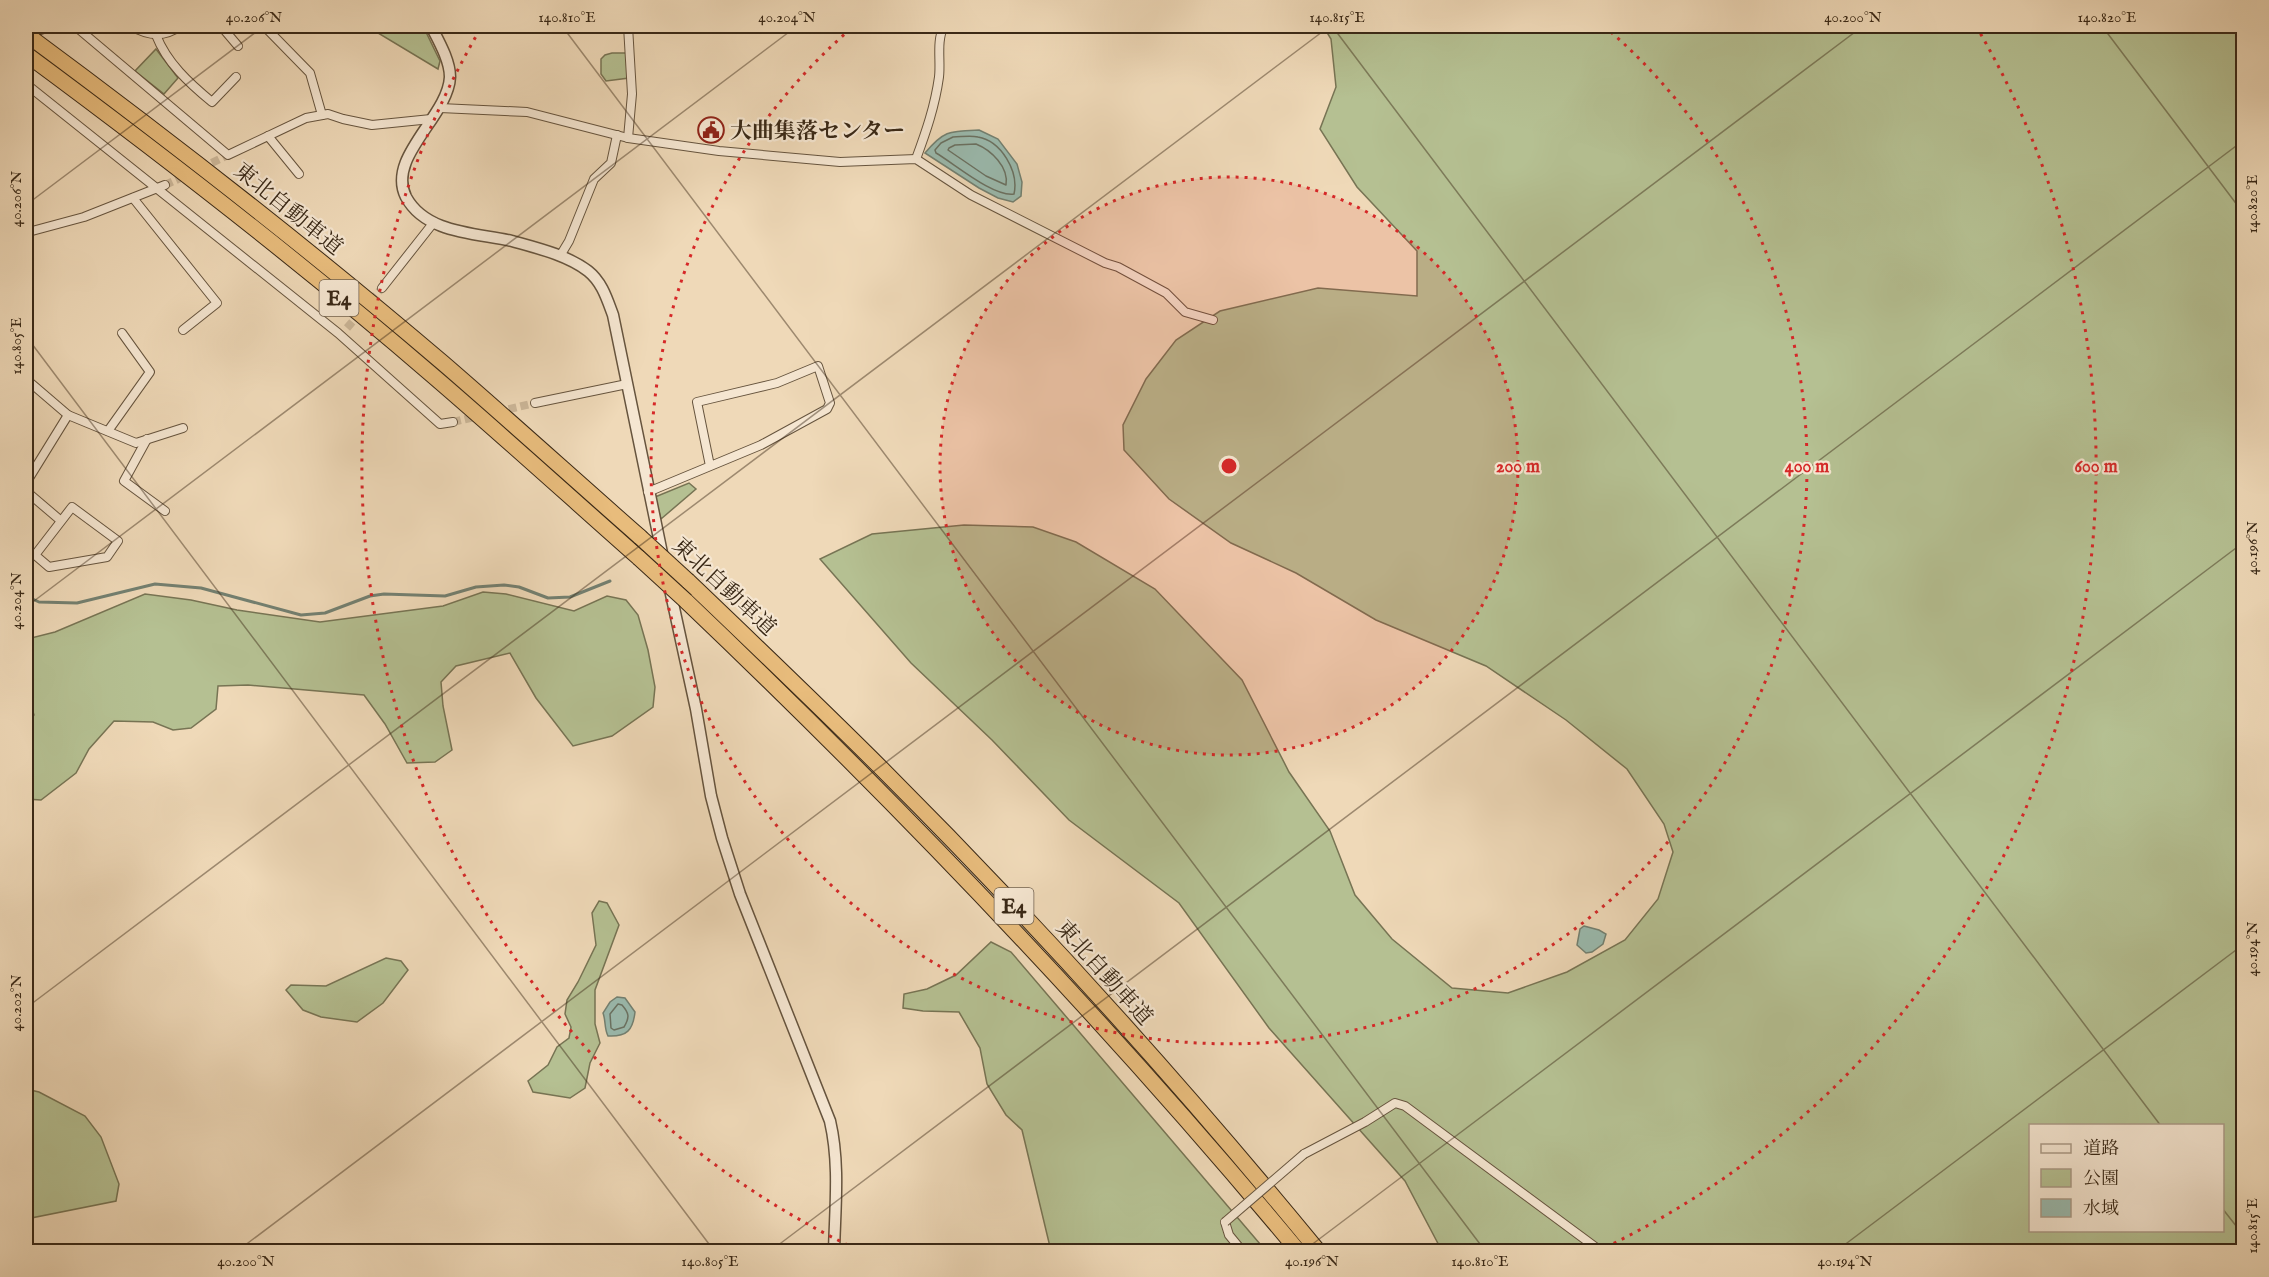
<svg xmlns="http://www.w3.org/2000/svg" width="2269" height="1277" viewBox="0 0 2269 1277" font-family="'IM FELL English','Noto Serif JP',serif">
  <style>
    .green { fill: #b5c092; stroke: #777454; stroke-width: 1.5; fill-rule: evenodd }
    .water { fill: #9abaae; stroke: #738071; stroke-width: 1.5 }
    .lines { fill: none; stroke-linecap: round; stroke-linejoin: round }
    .shore { stroke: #6a7162; stroke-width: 1.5 }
    .stream { stroke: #738071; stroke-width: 3 }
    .minor-tunnel { stroke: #cbb698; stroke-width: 8; stroke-dasharray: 8 4; stroke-linecap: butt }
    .minor-casing { stroke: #66543e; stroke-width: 10 }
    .tertiary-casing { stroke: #66543e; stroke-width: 13 }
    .motorway-casing { stroke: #392816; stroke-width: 17 }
    .minor { stroke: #f5e6d1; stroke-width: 8 }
    .tertiary { stroke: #f5e6d1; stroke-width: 10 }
    .motorway { stroke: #e8bc7c; stroke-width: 15 }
    .minor-bridge-casing { stroke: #66543e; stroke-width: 10; stroke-linecap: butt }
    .motorway-bridge-casing { stroke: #392816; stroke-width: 17; stroke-linecap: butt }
    .minor-bridge { stroke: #f5e6d1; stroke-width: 8 }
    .motorway-bridge { stroke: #e8bc7c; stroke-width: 15 }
    .ticks { fill: none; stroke: #392816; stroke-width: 1.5; stroke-opacity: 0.45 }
    .ring { fill: none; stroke: #d62828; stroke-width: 3; stroke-dasharray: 3 6 }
    .labels { text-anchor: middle; stroke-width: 4.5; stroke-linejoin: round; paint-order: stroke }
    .shield { fill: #f5e6d1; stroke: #71614e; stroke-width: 1.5 }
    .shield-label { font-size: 21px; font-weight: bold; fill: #392816 }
    .poi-label { font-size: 22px; font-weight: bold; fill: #392816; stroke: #f5e6d1; text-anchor: start }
    .street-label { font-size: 22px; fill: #392816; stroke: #f5e6d1 }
    .centre { fill: #d62828; stroke: #f5e6d1; stroke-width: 3 }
    .ring-label { font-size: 18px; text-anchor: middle; font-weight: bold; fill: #d62828; stroke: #f5e6d1; stroke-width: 4.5; stroke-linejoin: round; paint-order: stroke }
    .neatline { fill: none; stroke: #392816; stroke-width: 2 }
    .ticks-label { font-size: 15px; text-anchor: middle; fill: #392816 }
  </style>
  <rect width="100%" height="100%" fill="#efd9b8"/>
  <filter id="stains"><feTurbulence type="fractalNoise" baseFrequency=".00333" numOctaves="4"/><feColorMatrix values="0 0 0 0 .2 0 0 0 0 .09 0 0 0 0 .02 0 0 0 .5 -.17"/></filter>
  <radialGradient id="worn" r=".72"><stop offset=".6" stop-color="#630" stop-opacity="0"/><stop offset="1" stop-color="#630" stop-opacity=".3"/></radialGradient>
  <g class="green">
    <path d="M375,26H423L440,61L438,69L373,30Z"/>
    <path d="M1323,26H2243V1244L2207,1252L1442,1251L1405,1181L1269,1028L1179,903L1069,820L992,740L911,663L820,559L872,534L964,525L1033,527L1076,542L1155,589L1242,680L1289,772L1330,831L1355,895L1392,939L1452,988L1508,993L1567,972L1625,940L1658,899L1673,852L1664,824L1627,769L1566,720L1486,666L1376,620L1296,573L1231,543L1169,499L1124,450L1123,425L1146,379L1176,340L1220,311L1318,288L1417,296V251L1357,187L1320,129L1336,87L1331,39ZM2030,1126H2222V1230H2030Z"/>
    <path d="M156,49L178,78L164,94L135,71Z"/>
    <path d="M612,53H628L629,78L606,81L601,74V59L605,55Z"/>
    <path d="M689,483L696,489L661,519L655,497Z"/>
    <path d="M483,592L506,594L574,611L607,596L626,600L638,615L648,650L655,687L653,707L612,736L573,746L536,698L510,653L456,666L441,682L443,706L452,750L435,762L407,763L385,724L364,695L248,685L218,686L216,709L191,728L173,730L153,722L114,721L89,749L76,773L41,800L26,799V728L34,715L26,690L27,639L55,632L145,594L191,600L237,610L320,622L443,606Z"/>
    <path d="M599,901L607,903L619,925L595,990V1024L600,1043L590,1063L585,1088L570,1098L533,1092L528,1081L548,1065L557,1047L569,1038L571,1027L565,1014L567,1000L578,982L596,945L592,913Z"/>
    <path d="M991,942L1011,952L1266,1251H1051L1022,1130L1006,1115L987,1084L980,1048L959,1012L923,1011L903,1008L904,994L927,989L956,975Z"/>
    <path d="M386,958L401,961L408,970L383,1003L357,1022L321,1017L303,1010L286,990L291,985L326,986Z"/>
    <path d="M26,1089L39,1092L85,1116L101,1137L119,1184L116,1201L26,1219Z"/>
  </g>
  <g class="water">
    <path d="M979,130L998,139L1017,164L1022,182L1021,196L1013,202L998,198L979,188L925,153C944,130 950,131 979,130Z"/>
    <path d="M1584,926L1599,930L1606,934L1603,944L1592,952L1586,953L1577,945L1580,929Z"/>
    <path d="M617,997L625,998L635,1012C633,1030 627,1037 608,1036C604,1028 606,1021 603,1013L610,1002Z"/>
  </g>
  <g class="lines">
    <g class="shore">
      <path d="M953,137C961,137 970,135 978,137C1001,141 1019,171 1014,194C993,197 955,164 936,153L935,150L941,143Z"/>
      <path d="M976,144C991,150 1009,167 1006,185L986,176L948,150L949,148L955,145Z"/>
      <path d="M618,1004L622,1005C629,1013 630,1017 624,1027L614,1030L611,1028L610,1014Z"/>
    </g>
    <path class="stream" d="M26,596L39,602L77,603L155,584L201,588L301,615L325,613L370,596L384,594L445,596L476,587L504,585L519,587L548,598L570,597L610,581"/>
    <g class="minor-tunnel">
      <path d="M201,168L228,155"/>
      <path d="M165,185L187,175"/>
      <path d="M347,328L382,288"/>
      <path d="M497,412L535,403"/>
      <path d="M453,422L479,416"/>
    </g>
    <g class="minor-casing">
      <g id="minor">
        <path d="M75,26L228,155L306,118L328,114L343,119L372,125L431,119"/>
        <path d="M131,26C148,36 164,38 180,26"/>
        <path d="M221,26L238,46"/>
        <path d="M264,26L310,73L322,115"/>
        <path d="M628,26L632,94L628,138"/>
        <path d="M156,35C167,63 189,83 212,102L236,77"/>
        <path d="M26,84L338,333L440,424L453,422"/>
        <path d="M440,108L527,112L628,138L719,151L840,162L916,159L971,195L1105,263L1118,267L1166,293L1185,312L1213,320"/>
        <path d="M268,136L299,174"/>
        <path d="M916,159C926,132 935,106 939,77C941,61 936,41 944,26"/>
        <path d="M133,198L217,303L183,330"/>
        <path d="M26,236L32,231L84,217L165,185"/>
        <path d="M560,256L569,241L594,179L611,163L617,135"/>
        <path d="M382,288L434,222"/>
        <path d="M26,379L68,415L136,443L183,428"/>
        <path d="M535,403L627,384"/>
        <path d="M108,431L150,372L122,333"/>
        <path d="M147,439L124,481L165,511"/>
        <path d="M26,483L68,415"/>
        <path d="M26,491L60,520"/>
        <path d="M648,492L761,445L827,409L830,403L818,366L777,383L697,402L710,466"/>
        <path d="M72,507L118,541L107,557L49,567L35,555Z"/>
        <path d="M1304,1154L1365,1122L1395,1103L1405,1106L1602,1252"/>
        <path d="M1225,1222L1229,1235L1243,1252"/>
      </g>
    </g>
    <g class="tertiary-casing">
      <g id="tertiary">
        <path d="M431,26C438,40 450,60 450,77C448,117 386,157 406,197C426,234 477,233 512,241C537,248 567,255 588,271C602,282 607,299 613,315L663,558"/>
        <path d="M26,33L48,26"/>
        <path d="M669,585L696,709L711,796L722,838L740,894L830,1121C840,1164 835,1208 834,1252"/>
      </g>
    </g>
    <g class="motorway-casing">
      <g id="motorway">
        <path d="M26,34C168,139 308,248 443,363C509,420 574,479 640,537"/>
        <path d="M26,54C164,156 301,262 432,375C502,435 570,497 639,558"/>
        <path d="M688,581C754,644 820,707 884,771C1037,924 1182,1085 1319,1252"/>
        <path d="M686,601C902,807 1108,1022 1299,1252"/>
      </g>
    </g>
    <use href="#minor" class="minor"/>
    <use href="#tertiary" class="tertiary"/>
    <use href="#motorway" class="motorway"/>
    <g class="minor-bridge-casing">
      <path id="minor-bridge" d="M1225,1222L1304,1154"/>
    </g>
    <g class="motorway-bridge-casing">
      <g id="motorway-bridge">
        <path d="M640,537L688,581"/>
        <path d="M639,558L686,601"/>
      </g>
    </g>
    <use href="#minor-bridge" class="minor-bridge"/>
    <use href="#motorway-bridge" class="motorway-bridge"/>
  </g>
  <path class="ticks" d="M562,26L1486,1252M1332,26L2161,1126M2102,26L2244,214M26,205L264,26M26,336L715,1252M26,607L797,26M26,1008L1330,26M2222,1208L2244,1236M236,1252L1863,26M769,1252L2244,140M1302,1252L2244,542M1835,1252L2244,944"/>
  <circle cx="1229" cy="466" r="289" fill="#d62828" fill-opacity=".12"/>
  <g class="ring">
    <circle cx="1229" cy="466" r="289"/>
    <path d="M1604 26A578 578 0 1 1 854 26"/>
    <path d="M856 1249A867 867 0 0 1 482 26M1976 26A867 867 0 0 1 1602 1249"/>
  </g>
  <defs>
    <g id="civic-ring" transform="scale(1.35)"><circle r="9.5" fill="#f5e6d1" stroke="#8f2418" stroke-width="1.5"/><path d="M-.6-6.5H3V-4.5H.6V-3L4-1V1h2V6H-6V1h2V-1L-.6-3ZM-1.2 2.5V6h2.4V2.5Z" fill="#8f2418"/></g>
  </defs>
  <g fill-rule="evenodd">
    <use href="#civic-ring" x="711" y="130"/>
  </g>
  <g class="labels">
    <g class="shield">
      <rect x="319.5" y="280" width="39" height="36" rx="4.5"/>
      <rect x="994.5" y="888" width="39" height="36" rx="4.5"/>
    </g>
    <g class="shield-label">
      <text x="339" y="305">E4</text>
      <text x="1014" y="913">E4</text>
    </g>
    <g class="poi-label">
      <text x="730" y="138">大曲集落センター</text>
    </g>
    <g class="street-label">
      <text transform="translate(289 208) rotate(39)" y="8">東北自動車道</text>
      <text transform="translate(725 586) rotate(43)" y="8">東北自動車道</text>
      <text transform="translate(1105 972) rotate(48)" y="8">東北自動車道</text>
    </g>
  </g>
  <circle cx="1229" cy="466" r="9" class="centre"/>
  <g class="ring-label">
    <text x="1518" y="472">200 m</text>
    <text x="1807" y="472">400 m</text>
    <text x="2096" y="472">600 m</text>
  </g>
  <rect width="2269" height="1277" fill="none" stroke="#efd9b8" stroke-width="66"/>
  <rect x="2029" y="1124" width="195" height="108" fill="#f5e6d1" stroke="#aa9a86" stroke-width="1.5"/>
  <rect x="2041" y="1144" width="30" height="9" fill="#f5e6d1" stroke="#aa9a86" stroke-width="1.5"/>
  <text x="2083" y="1154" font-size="18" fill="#392816">道路</text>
  <rect x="2041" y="1169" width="30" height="18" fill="#b5c092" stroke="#aa9a86" stroke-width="1.5"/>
  <text x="2083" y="1184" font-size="18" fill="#392816">公園</text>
  <rect x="2041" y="1199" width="30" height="18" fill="#9abaae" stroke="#aa9a86" stroke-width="1.5"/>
  <text x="2083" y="1214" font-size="18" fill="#392816">水域</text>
  <rect x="33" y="33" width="2203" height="1211" class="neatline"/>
  <g class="ticks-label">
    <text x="254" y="22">40.206°N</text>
    <text x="567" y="22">140.810°E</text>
    <text x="787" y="22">40.204°N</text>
    <text x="1337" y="22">140.815°E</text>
    <text x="1853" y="22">40.200°N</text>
    <text x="2107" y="22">140.820°E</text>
    <text transform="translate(16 199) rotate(-90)" y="5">40.206°N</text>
    <text transform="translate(2252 204) rotate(-90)" y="5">140.820°E</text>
    <text transform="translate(16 346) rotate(-90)" y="5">140.805°E</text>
    <text transform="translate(2252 548) rotate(-90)" y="5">40.196°N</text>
    <text transform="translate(16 601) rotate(-90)" y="5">40.204°N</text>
    <text transform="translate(2252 949) rotate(-90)" y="5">40.194°N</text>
    <text transform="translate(16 1003) rotate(-90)" y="5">40.202°N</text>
    <text transform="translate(2252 1226) rotate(-90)" y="5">140.815°E</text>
    <text x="246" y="1266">40.200°N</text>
    <text x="710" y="1266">140.805°E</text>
    <text x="1312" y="1266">40.196°N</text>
    <text x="1480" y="1266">140.810°E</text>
    <text x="1845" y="1266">40.194°N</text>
  </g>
  <rect width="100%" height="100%" filter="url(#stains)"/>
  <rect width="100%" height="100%" fill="url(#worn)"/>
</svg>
